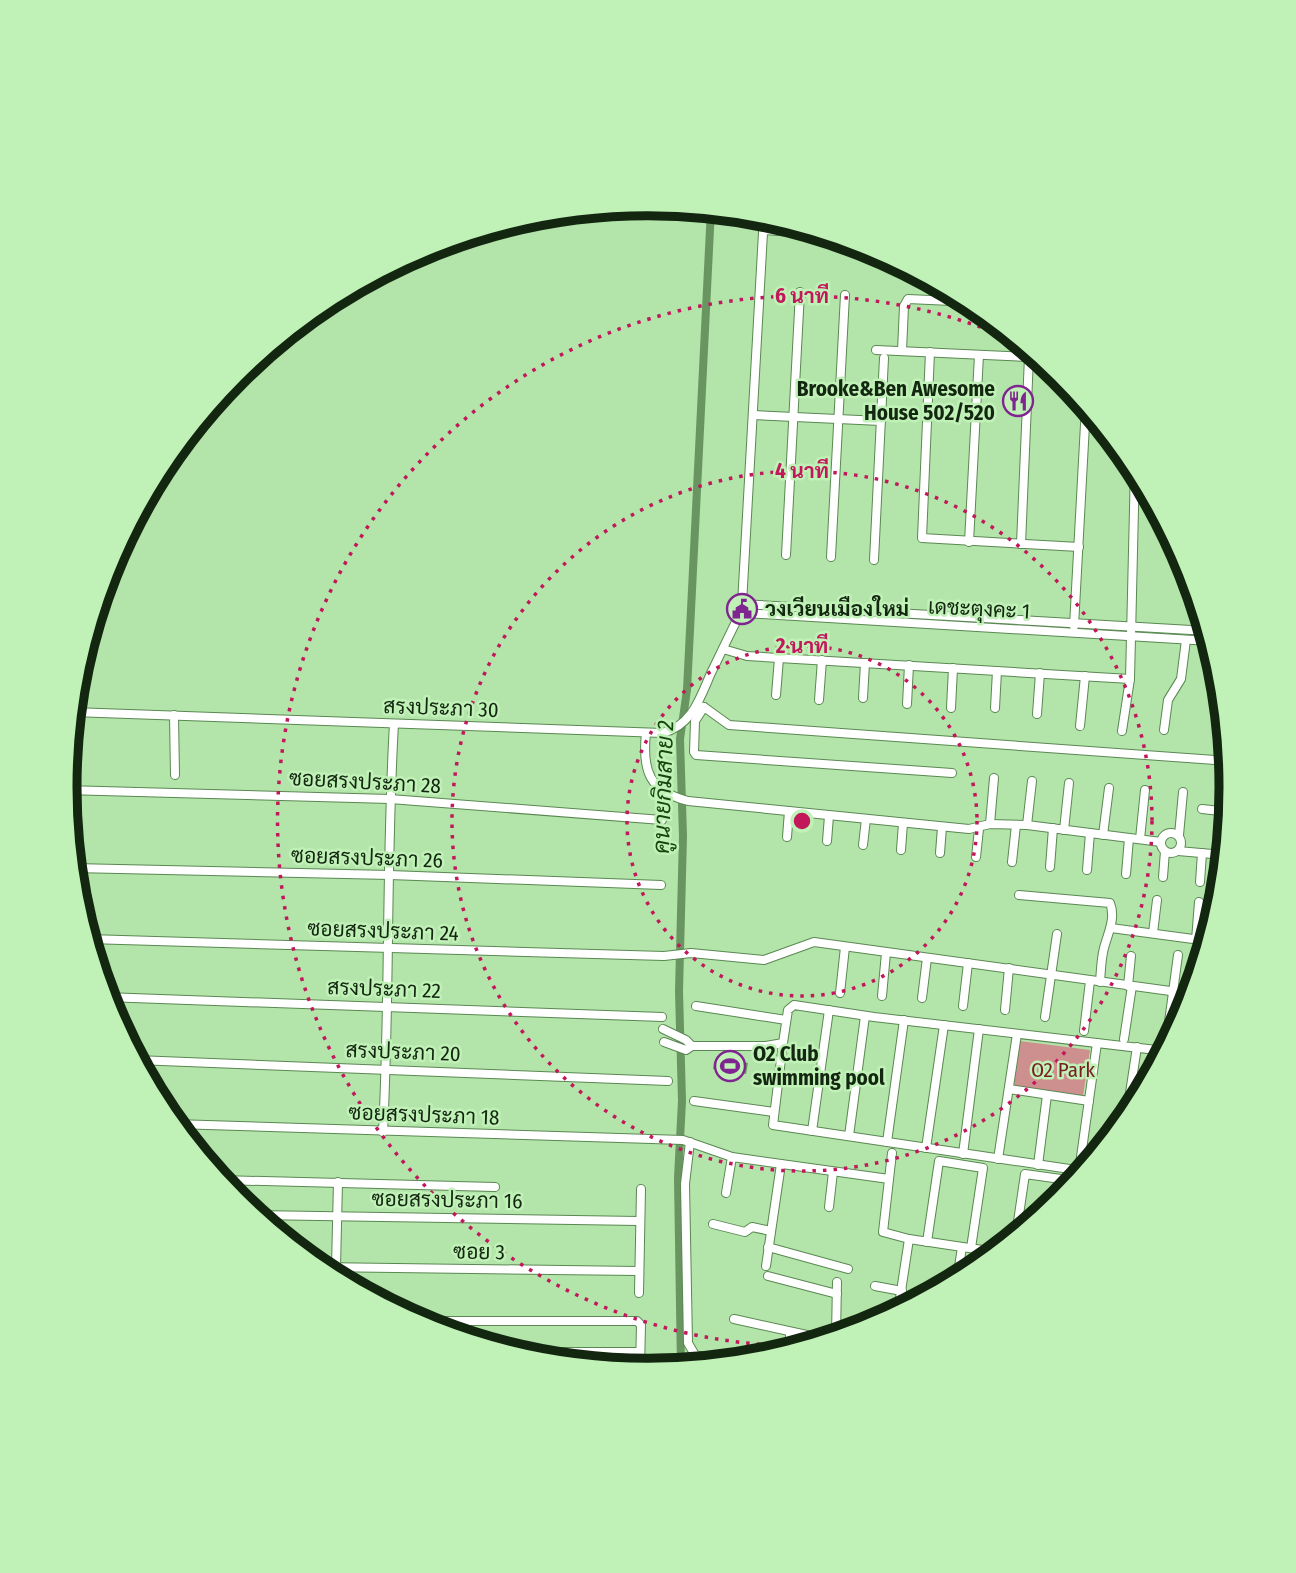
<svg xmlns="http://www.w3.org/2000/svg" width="1296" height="1573" viewBox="0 0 1296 1573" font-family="'Fira Sans Condensed',Sarabun,sans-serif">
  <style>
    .green { fill: #cd908f }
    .water { fill: #689560 }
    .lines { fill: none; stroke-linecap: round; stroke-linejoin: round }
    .canal { stroke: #689560; stroke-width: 8 }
    .minor-casing { stroke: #5a8852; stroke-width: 10 }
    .minor { stroke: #fff; stroke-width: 8 }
    .ring { fill: none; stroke: #c2185b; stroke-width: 3.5; stroke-dasharray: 3.5 7 }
    .labels { text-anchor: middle; stroke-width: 5; stroke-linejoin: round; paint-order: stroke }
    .poi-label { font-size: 21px; font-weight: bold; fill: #132610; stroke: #c0f1b7; text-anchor: start }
    .street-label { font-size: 21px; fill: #132610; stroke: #c0f1b7 }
    .park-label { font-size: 21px; fill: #771e25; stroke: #c0f1b7 }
    .water-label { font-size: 23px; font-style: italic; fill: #16450e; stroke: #c0f1b7 }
    .rim { fill: none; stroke: #132610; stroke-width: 9 }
    .centre { fill: #c2185b; stroke: #c0f1b7; stroke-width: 3.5 }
    .ring-label { font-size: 21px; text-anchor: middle; font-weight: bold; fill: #c2185b; stroke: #c0f1b7; stroke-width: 5; stroke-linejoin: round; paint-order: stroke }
  </style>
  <rect width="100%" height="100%" fill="#b3e4aa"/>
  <path class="green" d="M1020,1041L1090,1050L1083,1096L1014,1086Z"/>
  <path class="water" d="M722,1058L748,1063L746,1074L713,1069L714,1062Z"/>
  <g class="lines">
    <path class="canal" d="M681,1367L678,1178L682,1101L679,991L683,836L680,739L687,690L711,209"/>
    <g class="minor-casing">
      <g id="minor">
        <path d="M763,230L826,234"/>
        <path d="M876,350L1029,357L1021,544"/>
        <path d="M902,351L904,306L908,299L973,302"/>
        <path d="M930,352L922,538L1079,547"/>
        <path d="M753,415L881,421"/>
        <path d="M969,542L979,355"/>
        <path d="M786,555L800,292"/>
        <path d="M831,557L845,295"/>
        <path d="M874,560L884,358"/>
        <path d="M742,604L764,215"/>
        <path d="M746,605L745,613L740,614L737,611V607L742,604L1208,631"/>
        <path d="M745,613L1210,641"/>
        <path d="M1074,626L1086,406"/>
        <path d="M723,649L747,656L1130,679"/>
        <path d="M776,695L779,658"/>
        <path d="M863,698L865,663"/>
        <path d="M819,700L822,660"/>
        <path d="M907,704L909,665"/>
        <path d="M697,706L704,707L729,725L1229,761"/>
        <path d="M704,707L695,721L694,752L696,755L952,773"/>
        <path d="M951,708L953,668"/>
        <path d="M995,708L997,671"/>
        <path d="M72,712L662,733C692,726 700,698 711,673C721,653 730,633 740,614"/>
        <path d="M1037,714L1040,673"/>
        <path d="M174,715L175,775"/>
        <path d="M1080,726L1085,676"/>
        <path d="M1164,730L1168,700L1181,679L1186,640"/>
        <path d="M1122,731L1130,679L1135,466"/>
        <path d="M646,733C642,771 649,791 688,801L969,829L990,824L1027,825L1161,842"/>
        <path d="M71,750L74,713"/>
        <path d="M65,790L390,799L662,820"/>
        <path d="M1202,809L1229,812"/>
        <path d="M990,824L994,778"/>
        <path d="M1027,825L1032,781"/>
        <path d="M1064,830L1069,783"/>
        <circle cx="1171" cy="843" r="10"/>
        <path d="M1103,835L1109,788"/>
        <path d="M1179,835L1183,792"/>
        <path d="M787,837L789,811"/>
        <path d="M1140,839L1145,790"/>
        <path d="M827,841L829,816"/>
        <path d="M863,845L866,819"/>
        <path d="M901,850L903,823"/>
        <path d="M1178,851L1224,855"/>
        <path d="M940,853L942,827"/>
        <path d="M976,857L979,829"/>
        <path d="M1012,862L1016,825"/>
        <path d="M1050,867L1053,828"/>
        <path d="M73,868L390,875L661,885"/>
        <path d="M1087,870L1090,833"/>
        <path d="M1126,874L1129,838"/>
        <path d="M1163,877L1165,851"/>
        <path d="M1200,882L1202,853"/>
        <path d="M1019,895L1110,903C1116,918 1108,933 1104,948C1101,959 1101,971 1100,982"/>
        <path d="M1111,928L1208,941"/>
        <path d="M1153,933L1157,900"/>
        <path d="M88,939L664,956L691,953L764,960L814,942L1192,994"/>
        <path d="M1196,940L1199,902"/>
        <path d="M1128,986L1131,956"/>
        <path d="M840,993L845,947"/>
        <path d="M882,996L886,953"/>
        <path d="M105,997L662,1017"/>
        <path d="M922,998L927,958"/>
        <path d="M696,1006L786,1020"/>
        <path d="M963,1006L968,963"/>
        <path d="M1005,1010L1009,968"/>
        <path d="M1045,1017L1057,934"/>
        <path d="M663,1029L686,1040L692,1046L686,1050L664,1042"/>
        <path d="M1084,1031L1090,981"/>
        <path d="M1167,1037L1178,955"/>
        <path d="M1124,1039L1132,986"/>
        <path d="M783,1043L773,1125L1083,1171"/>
        <path d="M692,1046H766L783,1043L788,1010L794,1005L874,1017L1165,1051"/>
        <path d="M136,1060L668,1081"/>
        <path d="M1009,1089L1089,1101"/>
        <path d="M694,1101L774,1112"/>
        <path d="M1126,1119L1137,1047"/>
        <path d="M174,1124L683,1140L732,1157L889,1179"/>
        <path d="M812,1131L829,1010"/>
        <path d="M383,1132C390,996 386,860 394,724"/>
        <path d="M849,1136L865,1016"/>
        <path d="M690,1142L685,1184L688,1343L695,1355L725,1362"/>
        <path d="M887,1142L904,1020"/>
        <path d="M926,1148L944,1025"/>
        <path d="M892,1153L883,1232L909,1239L996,1252"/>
        <path d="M963,1154L979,1029"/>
        <path d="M998,1159L1017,1034"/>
        <path d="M1038,1165L1047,1095"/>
        <path d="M1079,1171L1097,1043"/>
        <path d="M220,1180L495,1187"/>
        <path d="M726,1193L732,1157"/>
        <path d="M829,1207L833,1172"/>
        <path d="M255,1215L639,1221"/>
        <path d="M713,1224L745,1232L752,1227L771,1231"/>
        <path d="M1016,1235L1025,1174L1068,1180L1066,1192"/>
        <path d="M927,1242L939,1161L983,1168L971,1248"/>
        <path d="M768,1247L848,1269"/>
        <path d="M766,1266L781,1164"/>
        <path d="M318,1267L638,1271"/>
        <path d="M336,1267L338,1182"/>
        <path d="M768,1276L837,1294"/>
        <path d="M957,1280L962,1247"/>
        <path d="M875,1286L902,1291"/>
        <path d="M639,1293L641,1189"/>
        <path d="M898,1311L909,1239"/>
        <path d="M734,1319L825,1339"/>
        <path d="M417,1321H637L641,1325L640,1369"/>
        <path d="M790,1333V1350"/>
        <path d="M836,1336L837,1282"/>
        <path d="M512,1352H640"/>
      </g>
    </g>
    <use href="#minor" class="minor"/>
  </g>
  <g class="ring">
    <circle cx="802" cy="821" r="175"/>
    <circle cx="802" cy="821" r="350"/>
    <path d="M802 1346A525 525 0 1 1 1024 345"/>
  </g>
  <defs>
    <g id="restaurant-ring" transform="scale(1.575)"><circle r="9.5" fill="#c0f1b7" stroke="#7f2490" stroke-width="1.5"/><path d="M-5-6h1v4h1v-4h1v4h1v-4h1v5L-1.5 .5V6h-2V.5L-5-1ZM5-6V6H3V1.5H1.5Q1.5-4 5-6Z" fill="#7f2490"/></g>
    <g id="civic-ring" transform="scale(1.575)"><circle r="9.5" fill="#c0f1b7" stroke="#7f2490" stroke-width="1.5"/><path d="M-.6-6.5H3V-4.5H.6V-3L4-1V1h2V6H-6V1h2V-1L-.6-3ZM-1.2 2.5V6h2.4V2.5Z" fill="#7f2490"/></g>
    <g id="stadium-ring" transform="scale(1.575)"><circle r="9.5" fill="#c0f1b7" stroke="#7f2490" stroke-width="1.5"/><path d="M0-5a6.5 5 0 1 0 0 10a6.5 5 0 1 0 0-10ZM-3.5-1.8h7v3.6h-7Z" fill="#7f2490"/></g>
  </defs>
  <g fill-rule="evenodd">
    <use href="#restaurant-ring" x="1018" y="401"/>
    <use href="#civic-ring" x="742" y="609"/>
    <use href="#stadium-ring" x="730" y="1066"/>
  </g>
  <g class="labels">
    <g class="poi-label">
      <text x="995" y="396" text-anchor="end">Brooke&amp;Ben Awesome<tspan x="995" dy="24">House 502/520</tspan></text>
      <text x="765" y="616">วงเวียนเมืองใหม่</text>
      <text x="753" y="1061">O2 Club<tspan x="753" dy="24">swimming pool</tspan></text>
    </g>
    <g class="street-label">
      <text transform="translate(979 609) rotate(3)" y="7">เดชะตุงคะ 1</text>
      <text transform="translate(441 708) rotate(2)" y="7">สรงประภา 30</text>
      <text transform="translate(365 782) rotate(3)" y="7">ซอยสรงประภา 28</text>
      <text transform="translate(367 858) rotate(2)" y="7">ซอยสรงประภา 26</text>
      <text transform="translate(383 931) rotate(2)" y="7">ซอยสรงประภา 24</text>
      <text transform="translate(384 989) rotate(2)" y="7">สรงประภา 22</text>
      <text transform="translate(403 1052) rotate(2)" y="7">สรงประภา 20</text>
      <text transform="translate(424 1115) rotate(2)" y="7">ซอยสรงประภา 18</text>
      <text transform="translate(447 1200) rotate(1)" y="7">ซอยสรงประภา 16</text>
      <text transform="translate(479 1252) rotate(1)" y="7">ซอย 3</text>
    </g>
    <g class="park-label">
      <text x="1063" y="1077">O2 Park</text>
    </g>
    <g class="water-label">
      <text transform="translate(663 787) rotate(-88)" y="8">คูนายกิมสาย 2</text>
    </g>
  </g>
  <path d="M0 0H1296V1573H0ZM77 787a571 571 0 1 1 1142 0a571 571 0 1 1-1142 0Z" fill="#c0f1b7" fill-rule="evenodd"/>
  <path class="rim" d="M77 787a571 571 0 1 1 1142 0a571 571 0 1 1-1142 0Z"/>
  <circle cx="802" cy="821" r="10" class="centre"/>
  <g class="ring-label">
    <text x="802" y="303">6 นาที</text>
    <text x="802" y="478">4 นาที</text>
    <text x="802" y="653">2 นาที</text>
  </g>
</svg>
